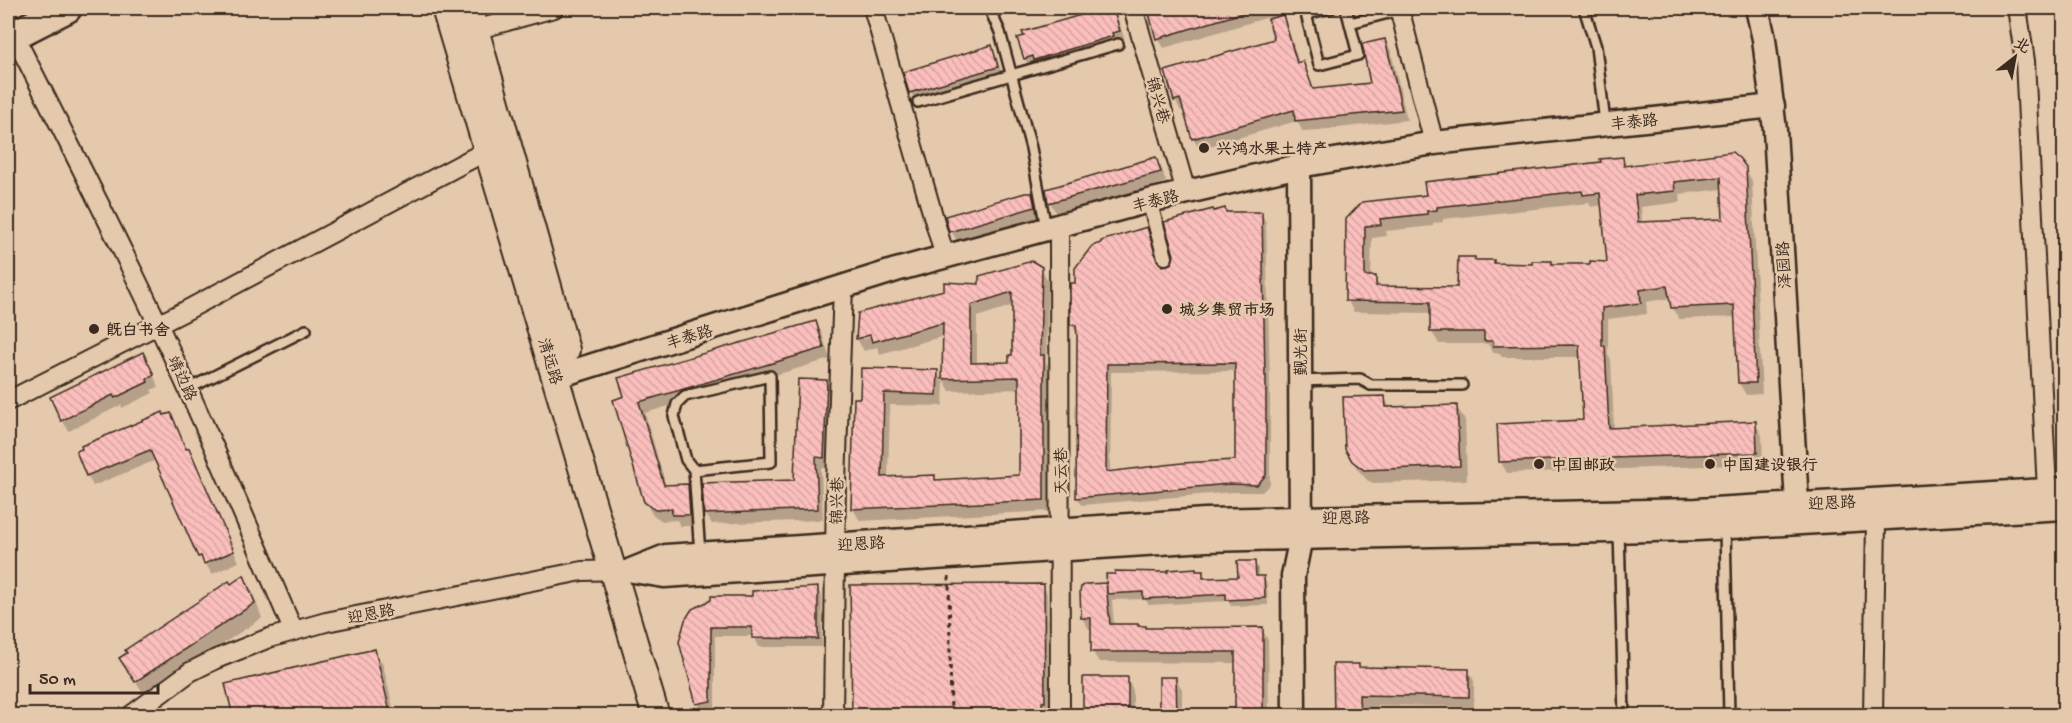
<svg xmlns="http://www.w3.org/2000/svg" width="2072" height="723" viewBox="0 0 2072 723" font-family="'Gochi Hand','LXGW WenKai TC',sans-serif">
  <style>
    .shadow { fill: #0003; fill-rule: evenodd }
    .building { fill: url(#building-back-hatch); stroke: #3b2a1e; stroke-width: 1.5; fill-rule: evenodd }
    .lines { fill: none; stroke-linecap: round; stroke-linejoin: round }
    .service-casing { stroke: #3b2a1e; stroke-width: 14 }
    .pedestrian-casing { stroke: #3b2a1e; stroke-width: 18 }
    .minor-casing { stroke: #3b2a1e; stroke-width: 22 }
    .tertiary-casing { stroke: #3b2a1e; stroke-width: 27 }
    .secondary-casing { stroke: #3b2a1e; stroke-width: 30 }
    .primary-casing { stroke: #3b2a1e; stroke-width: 33 }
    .path { stroke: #3b2a1e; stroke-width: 3; stroke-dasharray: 4.5 4.5; stroke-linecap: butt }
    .service { stroke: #e4c9ac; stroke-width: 9 }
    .pedestrian { stroke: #e4c9ac; stroke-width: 14 }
    .minor { stroke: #e4c9ac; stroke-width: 18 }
    .tertiary { stroke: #e4c9ac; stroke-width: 22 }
    .secondary { stroke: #e4c9ac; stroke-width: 26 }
    .primary { stroke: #e4c9ac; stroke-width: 28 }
    .poi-dot { fill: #3b2a1e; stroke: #e4c9ac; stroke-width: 2 }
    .labels { text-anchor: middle; stroke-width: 5; stroke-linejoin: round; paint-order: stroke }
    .street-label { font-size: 16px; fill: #3b2a1e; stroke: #e4c9ac }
    .poi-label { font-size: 16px; font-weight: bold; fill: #3b2a1e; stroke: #e4c9ac; text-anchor: start }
  </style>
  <defs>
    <pattern id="building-back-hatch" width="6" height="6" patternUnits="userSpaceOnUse" patternTransform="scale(1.5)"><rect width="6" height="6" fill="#fabebc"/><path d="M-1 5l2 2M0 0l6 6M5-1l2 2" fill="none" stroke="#d7a3a1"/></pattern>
  </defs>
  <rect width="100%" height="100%" fill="#e4c9ac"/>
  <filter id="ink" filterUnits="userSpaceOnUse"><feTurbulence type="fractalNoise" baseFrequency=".0167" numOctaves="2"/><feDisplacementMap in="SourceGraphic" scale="12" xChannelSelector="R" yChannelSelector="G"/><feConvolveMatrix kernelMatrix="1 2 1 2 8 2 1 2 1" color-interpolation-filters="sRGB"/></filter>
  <g filter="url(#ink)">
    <g class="shadow">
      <path d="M1110,8L1119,22L1125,41L1031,69L1025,59L1019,39L1025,37L1024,33Z"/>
      <path d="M1149,8H1282L1299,64L1302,63L1314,91L1372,84L1385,40L1391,51L1407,120L1303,132L1297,121L1199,149L1193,138L1185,110L1181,111L1175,100L1275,40L1269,17L1164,48L1158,38Z"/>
      <path d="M991,47L997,58L1003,78L917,103L911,93L905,73Z"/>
      <path d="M1156,158L1162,169L1166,182L1059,213H1056L1050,202Z"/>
      <path d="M1622,158L1627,167L1745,168L1752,181L1762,394L1746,395L1739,383L1736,317L1679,319L1672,307L1671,298L1646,302L1647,314L1608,319V355L1611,360L1614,429L1755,423L1762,435L1763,464L1507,473L1500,461L1585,421L1582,357H1502L1499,353H1493L1488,344H1439L1432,332V313L1354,312L1347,300V219L1427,197ZM1723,189L1725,220L1642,223L1641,207L1681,202L1680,194ZM1589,203L1591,207L1602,205L1609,263L1591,266L1553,265L1551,262L1534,265H1495L1476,262L1474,258L1459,288L1380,287L1375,278H1371L1372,238L1387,236L1386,231L1433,226V223L1443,222V219Z"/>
      <path d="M1032,194L1038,205L1040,217L957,241L951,231Z"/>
      <path d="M1213,213H1261L1266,222L1270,385V484L1262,492H1234L1082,505L1077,497L1079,336L1072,325L1077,285L1146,229L1151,237L1159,264L1162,267L1173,264ZM1236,371V462L1110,473L1111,372Z"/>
      <path d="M1041,268L1048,281L1046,362L1050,369V511L860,521L853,509L861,400L937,372L943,383L944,336L880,354L877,347L864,351L857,339L859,314ZM1014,305L1013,357L1010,363L977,364V317ZM877,332L878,335L863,339V336ZM944,380L950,391L1020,389V477L937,481L934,477L888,478L890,405L943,406Z"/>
      <path d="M816,322L822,334L830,359L645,413L666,486L687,485L694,497L696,526H680L677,520L662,521L652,514L645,502L615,401Z"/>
      <path d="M148,365L159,387L151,390L153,393L122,408L121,405L69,431L62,420Z"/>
      <path d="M826,381L833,392L829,468H821L823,520L712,524L705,513L795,481Z"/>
      <path d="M1384,397L1390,408L1456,406L1465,420L1467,480L1373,483L1367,480L1358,470L1349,455Z"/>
      <path d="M170,415L187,450L194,461L239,562L212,574L200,556L156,460L93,486L87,475L164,417Z"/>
      <path d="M1254,562L1258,569V577H1263L1267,584L1268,605L1231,606L1228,601L1149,605L1145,599L1112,600L1114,625L1139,627L1147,630L1262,629L1268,640L1269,716H1156V712H1160L1175,678L1182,689V712H1236V663L1099,662L1092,651V629H1089L1082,618L1105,585L1108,591L1169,574L1195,570L1197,572H1202L1206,580L1240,578Z"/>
      <path d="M244,577L252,591L262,618L145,695L129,672L230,586Z"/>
      <path d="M1043,586L1047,593L1049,709H1045L1046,716H854Z"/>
      <path d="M817,588L822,597V647H759L754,636H715V710L703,712L698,704L681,642L754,597Z"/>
      <path d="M374,650L383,665L395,716H234Z"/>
      <path d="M1358,665L1360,668L1468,670L1474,681V707L1378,705V716H1335Z"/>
      <path d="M1127,679L1133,690V716H1085Z"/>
    </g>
    <g class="building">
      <path d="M1105,8H1113L1120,31L1112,33L1113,36L1034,60L1033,56L1024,59L1017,38L1024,36L1022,32Z"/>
      <path d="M1158,8H1248L1249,11L1156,39L1148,10Z"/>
      <path d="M1283,15L1297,63L1303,61L1313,89L1370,83L1362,44L1385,39L1402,110L1295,121L1294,110L1192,139L1180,99L1174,101L1165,71L1274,39L1268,19Z"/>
      <path d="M992,45L998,67L909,93L903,72Z"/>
      <path d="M1732,152L1740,159L1746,167L1756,383H1738L1734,305L1671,308L1667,286L1640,290L1641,303L1602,308V346H1605L1609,428L1756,421L1757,453L1499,462L1497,424L1583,420L1579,345L1493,346V341H1484V332H1430V302L1345,301L1346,219L1362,202L1426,195L1424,182L1601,162L1600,159L1623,157L1624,166ZM1721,177L1723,219L1638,222L1635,195L1675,191L1674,182ZM1582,191L1583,195L1600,193L1607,262L1590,261V264H1552V261H1532V264L1494,263V260H1475V257H1458L1457,287L1376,286V276H1365V226L1381,225L1380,219L1427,214V211L1437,210V207Z"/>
      <path d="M1156,157L1161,172L1048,203L1046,189Z"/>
      <path d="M1025,193H1032L1035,207L949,232L945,216Z"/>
      <path d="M1225,208L1226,212H1262L1265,376H1266V475L1257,485L1229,484L1076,498L1077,336L1076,325H1070V283H1075V268L1092,246L1101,243V241L1147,227L1157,260L1162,266L1168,265L1172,263L1174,255L1164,222L1213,209L1214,211ZM1235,363V460L1182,463L1106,472L1107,364Z"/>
      <path d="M1032,261L1042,267L1040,355H1044V500L851,509L854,398H860L861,368L938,370L937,395L884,393L882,477L935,475V480L1019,475V377L942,379L943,323L872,342L870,335L856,339L858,313L944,290V282L979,284V276ZM1012,292V355H1009V362L971,363V305Z"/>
      <path d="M816,321L824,348L639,402L664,485L688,484L690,515H672V509L655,510L644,502L613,400L624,396L618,378Z"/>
      <path d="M143,352L154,375L147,379L148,382L115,398L113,395L61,421L50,397Z"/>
      <path d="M798,379L827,380L824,458L816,457L818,509L704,514L702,483L794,480Z"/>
      <path d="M1385,396L1386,407L1457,405L1460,466L1364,470L1352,461L1345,449L1343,397Z"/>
      <path d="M163,412L164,415L171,413L186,449L189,448L234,551L204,564L201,556L198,557L150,450L86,476L76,451L82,449L81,446Z"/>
      <path d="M1237,561H1255L1256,576H1264L1265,598L1226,600V594L1143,599V592L1107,594L1106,574H1115V571L1168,572V570L1196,568V571H1203V578L1238,577Z"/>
      <path d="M244,575L255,603L135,682L119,658L127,653L125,650L229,581L231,584Z"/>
      <path d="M1106,583L1110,624H1138V626H1146V628L1263,627V716H1235V652H1091V618H1081L1080,592L1081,587L1086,584Z"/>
      <path d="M1044,584L1045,702H1042L1043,716H852L850,585Z"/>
      <path d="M818,587V639L752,638V627H711V701L696,704L679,642L685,620L692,609L711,600V596H752V591Z"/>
      <path d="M375,649L391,716H233L225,684Z"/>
      <path d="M1333,664H1359V667L1469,669V697L1359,695L1360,716H1334Z"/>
      <rect x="1083" y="677" width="45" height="39"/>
      <path d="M1159,677H1176L1177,716H1159Z"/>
    </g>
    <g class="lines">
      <g class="service-casing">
        <g id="service">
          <path d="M989,8L1000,32L1031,148L1046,228"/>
          <path d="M1331,8L1306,14L1319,65L1358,55L1346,8"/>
          <path d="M1584,8L1596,47L1605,123"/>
          <path d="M1350,23L1400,10"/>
          <path d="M918,102L1118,44"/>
          <path d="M1300,381L1360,379L1371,385H1462"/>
          <path d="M188,389L306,330"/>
          <path d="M694,470L771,462L770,376L685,396L677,404L674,416L686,460L694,470L700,554"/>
          <path d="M1725,528L1729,716"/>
          <path d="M1619,531L1624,716"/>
        </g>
      </g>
      <g class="pedestrian-casing">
        <path id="pedestrian" d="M1149,201L1165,257"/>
      </g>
      <g class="minor-casing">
        <g id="minor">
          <path d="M873,8L945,257"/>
          <path d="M1133,8L1186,192"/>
          <path d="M1399,8L1434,143"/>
          <path d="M2017,8L2025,61L2047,490"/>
          <path d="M475,30L554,8"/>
          <path d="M14,35C51,108 88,180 124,254C185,377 239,504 293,630"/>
          <path d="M1059,226L1060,716"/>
          <path d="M8,401L185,311L488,150"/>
          <path d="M130,716L190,672L216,659L269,638L326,622L582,571L623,570"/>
          <path d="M833,716L836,482L843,287"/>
          <path d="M1873,716L1876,519"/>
        </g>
      </g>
      <g class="tertiary-casing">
        <g id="tertiary">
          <path d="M1757,8L1764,39L1775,130L1798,520"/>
          <path d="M555,377L896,270L1149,201L1299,166L1434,143L1773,106"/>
          <path d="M631,570L666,556L1205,520L1696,510L2064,489"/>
          <path d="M633,571L664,576L1206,540L1697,529L2064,508"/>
          <path d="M1294,716L1293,576L1301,537L1299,166"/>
        </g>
      </g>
      <g class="secondary-casing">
        <g id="secondary">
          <path d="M445,8L656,716"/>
          <path d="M469,8L566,350"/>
        </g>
      </g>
      <g class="primary-casing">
        <path id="primary" d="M8,38L67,8"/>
      </g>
      <path class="path" d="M949,576L951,716"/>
      <use href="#service" class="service"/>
      <use href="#pedestrian" class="pedestrian"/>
      <use href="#minor" class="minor"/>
      <use href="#tertiary" class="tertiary"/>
      <use href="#secondary" class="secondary"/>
      <use href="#primary" class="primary"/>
    </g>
  </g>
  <g class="poi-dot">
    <circle cx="1204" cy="148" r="6"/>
    <circle cx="1167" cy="309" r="6"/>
    <circle cx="94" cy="329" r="6"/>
    <circle cx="1539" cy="464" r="6"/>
    <circle cx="1710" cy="464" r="6"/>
  </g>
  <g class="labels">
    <g class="street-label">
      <text transform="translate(1159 100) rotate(74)" y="6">锦兴巷</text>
      <text transform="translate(1634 121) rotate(-6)" y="6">丰泰路</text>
      <text transform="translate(1155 200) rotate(-14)" y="6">丰泰路</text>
      <text transform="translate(1783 265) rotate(-93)" y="6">泽园路</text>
      <text transform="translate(689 336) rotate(-17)" y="6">丰泰路</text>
      <text transform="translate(1300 352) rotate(-90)" y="6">觐光街</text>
      <text transform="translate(551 361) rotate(73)" y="6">清远路</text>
      <text transform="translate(183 378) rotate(65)" y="6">靖边路</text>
      <text transform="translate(1060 471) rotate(-90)" y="6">天云巷</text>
      <text transform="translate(836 501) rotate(-89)" y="6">锦兴巷</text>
      <text transform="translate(1832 502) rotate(-3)" y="6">迎恩路</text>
      <text transform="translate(1346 517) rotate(-1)" y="6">迎恩路</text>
      <text transform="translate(861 543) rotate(-4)" y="6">迎恩路</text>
      <text transform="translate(371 613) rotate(-11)" y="6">迎恩路</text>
    </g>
    <g class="poi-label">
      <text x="1216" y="154">兴鸿水果土特产</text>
      <text x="1179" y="315">城乡集贸市场</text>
      <text x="106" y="335">既白书舍</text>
      <text x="1551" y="470">中国邮政</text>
      <text x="1722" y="470">中国建设银行</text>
    </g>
  </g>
  <rect width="2072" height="723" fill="none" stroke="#e4c9ac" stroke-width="30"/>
  <rect x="15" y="15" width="2042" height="693" fill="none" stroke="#3b2a1e" stroke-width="2" filter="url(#ink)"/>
  <g transform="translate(2015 57) rotate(31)" stroke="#e4c9ac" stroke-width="4.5" paint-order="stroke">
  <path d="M0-4.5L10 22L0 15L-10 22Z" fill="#3b2a1e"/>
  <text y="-9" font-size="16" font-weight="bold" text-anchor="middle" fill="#3b2a1e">北</text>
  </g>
  <path d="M30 684v9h128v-9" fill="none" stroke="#3b2a1e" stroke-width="3"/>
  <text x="39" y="684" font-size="18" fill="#3b2a1e" stroke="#e4c9ac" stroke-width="4.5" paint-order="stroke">50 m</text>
</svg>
